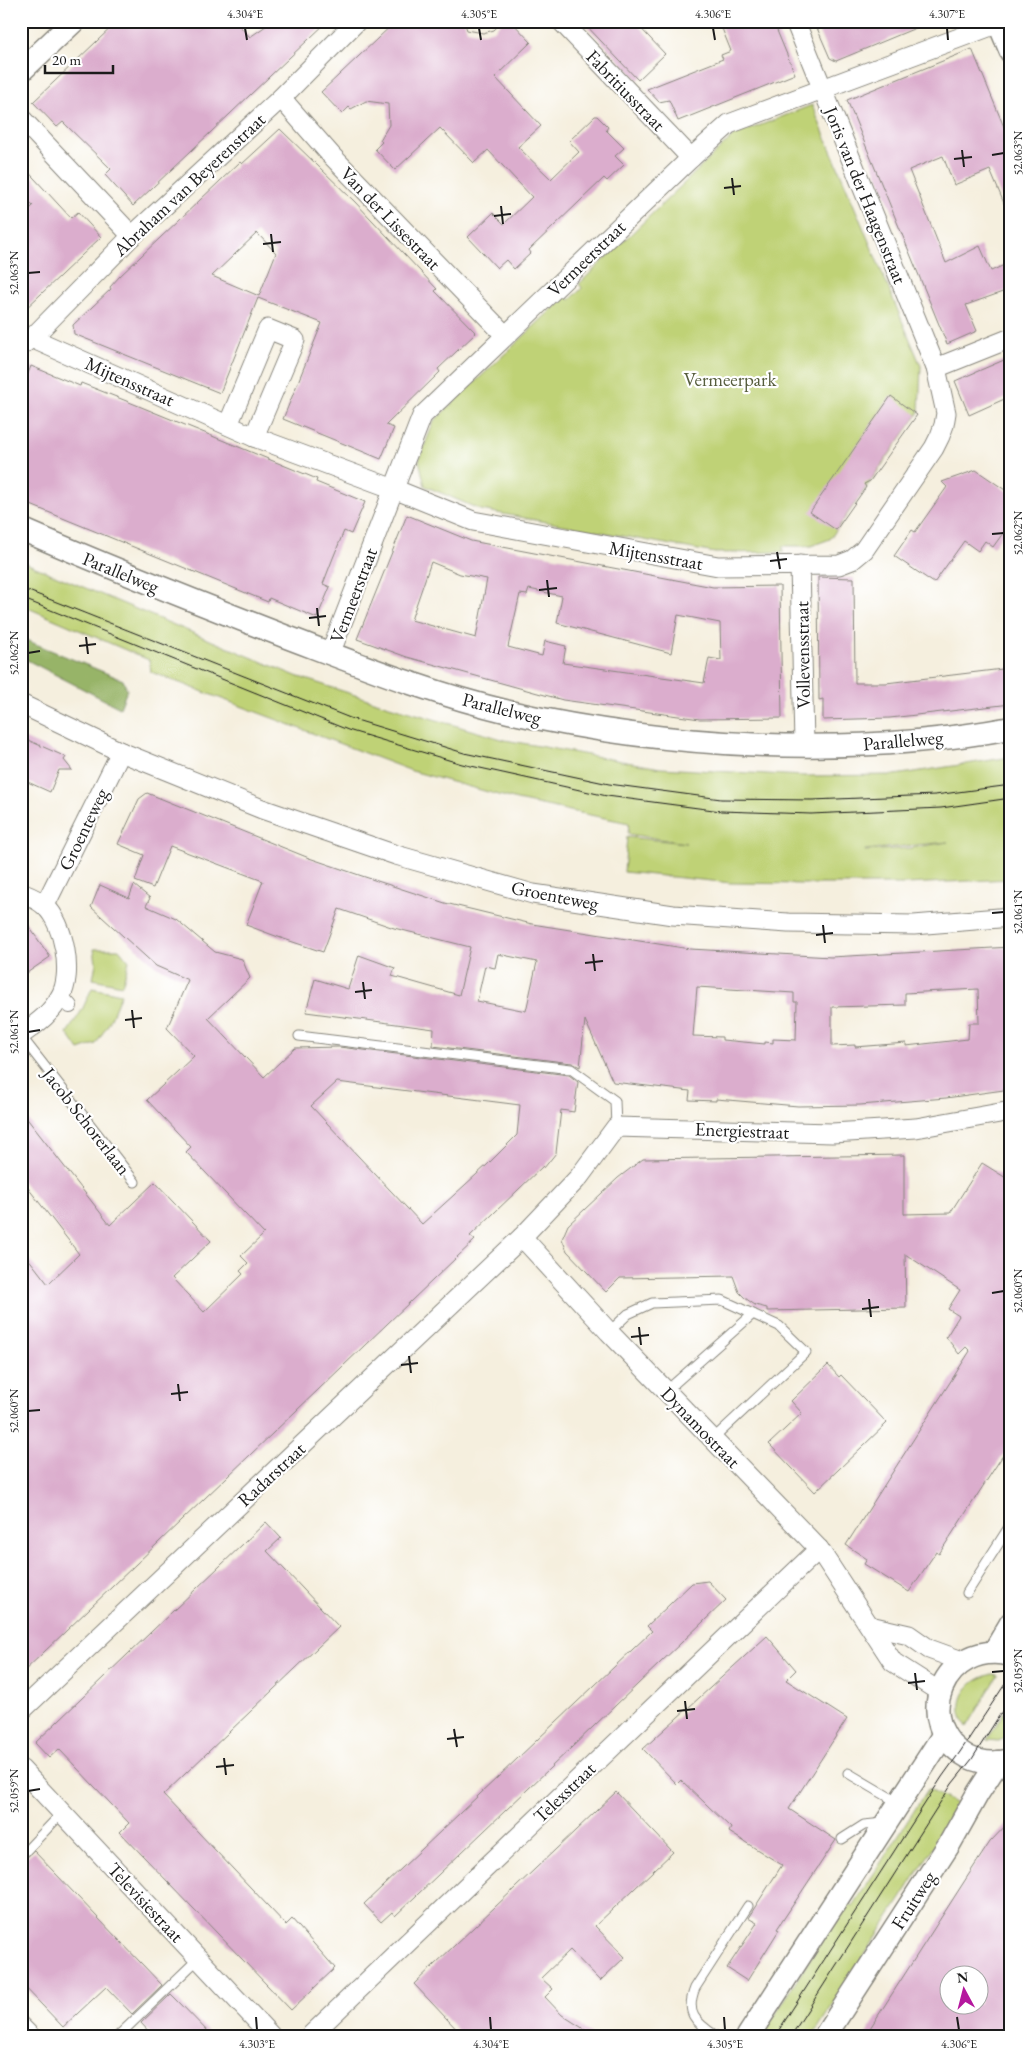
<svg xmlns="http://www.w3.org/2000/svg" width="1032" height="2057" viewBox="0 0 1032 2057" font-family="'EB Garamond',serif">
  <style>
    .green { fill: #bfd276; stroke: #6e7749; fill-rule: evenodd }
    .forest { fill: #97b467; stroke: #5a6842 }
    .building { fill: #dbadcd; fill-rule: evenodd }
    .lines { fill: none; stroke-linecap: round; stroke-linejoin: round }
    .service-casing { stroke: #88867d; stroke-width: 11 }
    .pedestrian-casing { stroke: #88867d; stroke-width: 16 }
    .minor-casing { stroke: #88867d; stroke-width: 21 }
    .tertiary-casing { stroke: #88867d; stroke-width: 25 }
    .service { stroke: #fff; stroke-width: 9 }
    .pedestrian { stroke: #fff; stroke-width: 14 }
    .minor { stroke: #fff; stroke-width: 19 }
    .tertiary { stroke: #fff; stroke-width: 22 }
    .tram { stroke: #1c1c1c; stroke-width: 1 }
    .ticks { fill: none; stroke: #1c1c1c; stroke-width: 2 }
    .labels { text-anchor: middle; stroke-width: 4.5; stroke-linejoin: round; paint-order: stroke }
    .street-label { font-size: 19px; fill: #1c1c1c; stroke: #fff }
    .park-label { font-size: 19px; fill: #555c3c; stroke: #fff }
    .neatline { fill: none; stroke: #1c1c1c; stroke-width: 2 }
    .ticks-label { font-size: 12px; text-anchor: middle; fill: #1c1c1c }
  </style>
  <rect width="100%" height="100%" fill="#fff"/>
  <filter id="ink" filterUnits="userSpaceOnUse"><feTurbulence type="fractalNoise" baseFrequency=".02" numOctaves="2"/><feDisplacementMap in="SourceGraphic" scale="10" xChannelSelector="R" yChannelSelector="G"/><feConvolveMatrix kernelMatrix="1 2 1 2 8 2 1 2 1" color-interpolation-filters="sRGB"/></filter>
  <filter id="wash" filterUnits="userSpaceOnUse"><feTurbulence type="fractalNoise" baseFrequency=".0096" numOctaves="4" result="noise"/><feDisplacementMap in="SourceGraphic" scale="20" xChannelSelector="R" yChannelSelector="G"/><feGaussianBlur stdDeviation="1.12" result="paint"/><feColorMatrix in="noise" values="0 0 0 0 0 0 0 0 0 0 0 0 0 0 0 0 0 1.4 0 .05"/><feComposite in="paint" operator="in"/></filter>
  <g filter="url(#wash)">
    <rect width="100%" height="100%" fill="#f5efde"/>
    <g class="green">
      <path d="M812,105L921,366L919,412L830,539L811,546H783V552L715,553L481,510L425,486L419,460L434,421L566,296L570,300L582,288L579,284L733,136Z"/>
      <path d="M21,561L296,676L389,706L505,740L660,768L803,776L895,775L1011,757V833L1008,834H1011V879L906,884H806L731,883L624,872L627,837L686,843L628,834L629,823L517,800L412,771L151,672L149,660L21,605ZM948,842L911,848L865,851V850Z"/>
      <path d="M94,949H119L129,961L122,985L93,979L96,963Z"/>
      <path d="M92,988L121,994L109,1023L96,1044L79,1050L67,1033L82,1010Z"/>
      <path d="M993,1674L998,1675L967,1727C951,1703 967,1679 993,1674Z"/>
      <path d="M1011,1703V1736L998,1741L987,1740Z"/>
      <path d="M928,1789L960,1806L813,2036H762L846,1901L853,1906Z"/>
    </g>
    <path class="forest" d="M21,638L123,680L127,690L120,708L21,657Z"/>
    <g id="blocks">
      <g class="building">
        <path d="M118,21H235L250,37L273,21H328L133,206L105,175L111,169L63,122L57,127L33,102Z"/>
        <path d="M396,21H464L467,30L483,33L494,30L503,21H511L531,42L495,77L541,126L518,147L551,179L579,152L569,141L595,116H597L608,127L606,130L624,148L615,156L624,165L607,181L604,178L529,250L531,253L514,269L506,260L497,268L468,237L493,213L504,224L532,197L488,150L474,163L440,128L395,170L375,149L382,142L380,140L389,125L388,104L366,101L351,109L349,107L342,114L321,92Z"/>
        <path d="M582,21H634L665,54L638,80Z"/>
        <path d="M719,21H773L795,74L678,121L669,100L659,102L647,89L723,59L721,55L731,51Z"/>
        <path d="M814,21H930V22L836,61L830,58Z"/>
        <path d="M972,49L1011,144V220L990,170L954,185L943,156L909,170L946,263L980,246L991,271L1011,262V289L966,305L977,331L947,344L847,100Z"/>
        <path d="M280,129L355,202L437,289L435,291L476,333L438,369L440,372L386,425L394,428L381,459L283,419L322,323L258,298L220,393L74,334L73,325L111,289L110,287L120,276L240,162L242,164ZM257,233L276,253L259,296L212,276Z"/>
        <path d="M21,164L71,218L78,212L101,237L21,313V217L33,206L21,194Z"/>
        <path d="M1011,357V396L969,415L955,381Z"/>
        <path d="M31,366L80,386L81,383L129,402L317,479L316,482L365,502L351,534L344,531L333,558L323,584L330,587L317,618L269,598L268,602L21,501V391Z"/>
        <path d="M891,396L917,415L870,481L864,484L866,487L836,530L810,512Z"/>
        <path d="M976,470L1011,494V522L993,547L985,541L978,551L964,541L934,583L894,556L912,530L915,532L947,487L942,482Z"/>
        <path d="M407,515L471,541L713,587L780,586L782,718L700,719L563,700L407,657L357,639ZM431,562L460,574L487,579L476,638L411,620ZM529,589L562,596L557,623L671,653L678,615L720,623L721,660L709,658L704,683L563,663L566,646L545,641L542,656L508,647L520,594L527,595Z"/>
        <path d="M818,577L854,578L855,683H886L1011,668V704L890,718L823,720V699L819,700Z"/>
        <path d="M21,737L66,757L64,760L72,770H59L50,792L21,779Z"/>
        <path d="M147,793L309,858L362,876L445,903L532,924L690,949L831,957L1011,947V1089L946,1098L860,1105L798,1106L716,1099V1101L689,1100L690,1091L613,1082L585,1020L580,1067L572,1063L433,1046L434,1029L306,1012L315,979L348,989L359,955L395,968L392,976L459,995L470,947L394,928L339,909L323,952L281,938L246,925L263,881L170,846L153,888L135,881L144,855L118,844L139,799ZM498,954L537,962L526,1011L477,1001L485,966L495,968ZM697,987L794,993V1002H797L796,1040L773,1039V1043L765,1042V1044L722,1040V1037L693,1036ZM978,989L979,1023H969L968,1039L906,1046V1043L855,1047V1045L832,1046V1007L905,1005V993Z"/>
        <path d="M100,885L129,898L134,885L150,898L146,906L176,919L215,952L242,959L250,978L208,1018L264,1077L295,1048L339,1047L569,1075L578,1082L574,1112L561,1110L556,1153L544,1168L543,1166L470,1236L475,1240L456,1258L21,1674V1249L48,1284L79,1254L21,1179V1111L110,1225L155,1182L211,1241L172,1278L204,1312L243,1274L240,1271L248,1263L241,1256L264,1234L186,1152L191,1147L147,1100L194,1056L167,1028L188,980L156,966L91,907ZM337,1082L520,1105L517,1135L487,1165L422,1224L311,1106Z"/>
        <path d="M21,915L50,957L21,977Z"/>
        <path d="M904,1155V1214L950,1213L982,1163L1011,1181V1443L939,1554L936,1552L909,1592L864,1564L867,1559L846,1545L970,1351L966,1347L959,1354L946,1337L959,1316L948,1309L960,1290L905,1254L906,1308L767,1311V1308L755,1305L745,1298L739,1292L733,1276L620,1278L606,1292L567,1251L562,1239L568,1225L618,1178L643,1159Z"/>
        <path d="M828,1365L839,1377L841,1375L887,1423L815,1492L769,1444L802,1413L791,1401Z"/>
        <path d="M266,1522L281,1538L267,1551L339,1627L163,1795L286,1925L292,1919L335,1968L291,2010L120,1832L129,1823L59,1749L49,1758L35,1743Z"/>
        <path d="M708,1581L726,1600L395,1916L392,1912L381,1922L364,1904L652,1631L647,1626L692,1583Z"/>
        <path d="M767,1636L796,1670L786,1680L847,1719L789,1809L836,1840L777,1929L779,1930L747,1981L727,1968L757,1923L748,1918L782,1865L729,1832L731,1828L681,1780L677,1784L643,1749Z"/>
        <path d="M616,1792L673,1852L595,1926L625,1957L600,1981L570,1950L541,1978L553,1989L545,1997L562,2015L595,2036H463L414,1984Z"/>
        <path d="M1011,1820V2036H865L971,1871L990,1842ZM950,1974H980V2004H950Z"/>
        <path d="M34,1851L162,1985L132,2014L106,1987L63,2027L21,1983V1862Z"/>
        <path d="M171,1994L176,1999L212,2036H153L141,2023Z"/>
      </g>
    </g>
  </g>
  <g filter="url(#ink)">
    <use href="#blocks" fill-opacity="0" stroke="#88867d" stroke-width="1"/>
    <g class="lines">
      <g class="service-casing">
        <g id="service">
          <path d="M21,1036L135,1182"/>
          <path d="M299,1036L571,1069L615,1101L616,1127"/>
          <path d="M609,1332L628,1314L652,1303L722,1300L779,1326L806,1352L713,1439"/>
          <path d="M666,1391L753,1314"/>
          <path d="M967,1593L1011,1524"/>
          <path d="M848,1773L899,1803"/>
          <path d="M842,1839L864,1825L884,1823"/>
          <path d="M21,1856L62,1813"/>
          <path d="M21,2020L37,2036"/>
          <path d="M118,2036L199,1958"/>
          <path d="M716,2036C695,2022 685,2013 695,1988L748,1906"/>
        </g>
      </g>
      <g class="pedestrian-casing">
        <path id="pedestrian" d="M61,996L70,1006"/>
      </g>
      <g class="minor-casing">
        <g id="minor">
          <path d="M561,21L691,158"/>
          <path d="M281,98L331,155L505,335"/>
          <path d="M21,118L132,236"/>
          <path d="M34,336L38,341L254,437L394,489L473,521L718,566L839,565L852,560L864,550L934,448L940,436L944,425L946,413L936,368L795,21"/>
          <path d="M21,346L34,336L132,236L281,98L357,21"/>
          <path d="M936,368L1011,338"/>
          <path d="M228,425L268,329L295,340L254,437"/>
          <path d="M800,565L804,744"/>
          <path d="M330,654L422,416L691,158L729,124L999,23"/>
          <path d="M21,704L121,752L262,809L396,855L533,894L673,915L788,923L914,925L1011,917"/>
          <path d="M21,893C29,896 39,900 45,906C64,923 74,975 60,997C51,1014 36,1024 21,1035"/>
          <path d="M45,905L121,752"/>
          <path d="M522,1237L609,1332L819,1549L893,1662L940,1692"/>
          <path d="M870,1626L909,1635L929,1649L962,1661"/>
          <path d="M21,1711L522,1237L579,1177L616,1127L832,1133L916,1128L1011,1111"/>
          <path d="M21,1769L271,2036"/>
          <path d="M310,2036L819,1549"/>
        </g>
      </g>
      <g class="tertiary-casing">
        <g id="tertiary">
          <path d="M998,21L1011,52"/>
          <path d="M21,71L74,21"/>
          <path d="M21,529C108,567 196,602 284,636C358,664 432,694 509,712C668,748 850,758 1011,728"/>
          <path d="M994,1652L1011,1623"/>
          <path d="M1010,1760C996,1764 981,1763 968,1757C908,1725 944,1638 1011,1655"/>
          <path d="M748,2036L944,1734"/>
          <path d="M825,2036L950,1843L978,1793L998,1762"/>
        </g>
      </g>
      <use href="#service" class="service"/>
      <use href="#pedestrian" class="pedestrian"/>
      <use href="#minor" class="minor"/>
      <use href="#tertiary" class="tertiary"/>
      <g class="tram">
        <path d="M21,588L350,718L464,753L609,784L721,799L812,800L935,795L1011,785"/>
        <path d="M21,598L348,730L462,764L607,796L721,811L811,814L941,808L1011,798"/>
        <path d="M775,2036L942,1777L960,1752L1011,1675"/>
        <path d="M791,2036L952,1784L972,1759L1011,1697"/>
      </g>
    </g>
  </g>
  <path class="ticks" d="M245,28L247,40M479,28L481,40M713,28L715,40M947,28L948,40M962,150L964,167M992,155L1004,153M954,159L972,157M732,178L734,195M724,188L741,186M501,206L503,224M494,216L511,214M271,234L273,252M263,244L281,242M28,273L40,272M992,534L1004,533M777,552L780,569M770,561L787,559M547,580L549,597M539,590L557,588M317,608L319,626M309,618L326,616M86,637L88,654M79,646L96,644M28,653L40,651M992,913L1004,912M823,925L825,943M816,935L833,933M593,954L595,971M585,963L603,961M363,982L365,999M355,992L372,990M132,1010L134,1028M125,1020L142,1018M28,1032L40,1030M992,1293L1004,1291M869,1299L871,1317M862,1309L879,1307M639,1327L641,1345M631,1337L649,1335M409,1356L411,1373M401,1365L418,1363M178,1384L180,1401M171,1394L188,1392M28,1411L40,1410M992,1672L1004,1671M915,1673L917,1690M908,1683L925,1681M685,1701L687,1719M677,1711L695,1709M454,1729L457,1747M447,1739L464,1737M224,1758L226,1775M216,1767L234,1765M28,1791L40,1789M256,2017L257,2030M490,2017L491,2030M724,2017L725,2030M957,2017L959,2030"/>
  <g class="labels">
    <g class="street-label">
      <text transform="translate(626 90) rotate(46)" y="7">Fabritiusstraat</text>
      <text transform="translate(189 184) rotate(-43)" y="7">Abraham van Beyerenstraat</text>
      <text transform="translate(866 195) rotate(68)" y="7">Joris van der Haagenstraat</text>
      <text transform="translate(391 218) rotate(46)" y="7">Van der Lissestraat</text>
      <text transform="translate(586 258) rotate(-44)" y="7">Vermeerstraat</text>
      <text transform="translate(130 381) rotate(24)" y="7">Mijtensstraat</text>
      <text transform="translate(656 555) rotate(10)" y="7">Mijtensstraat</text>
      <text transform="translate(121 572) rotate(22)" y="7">Parallelweg</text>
      <text transform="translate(353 595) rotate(-69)" y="7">Vermeerstraat</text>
      <text transform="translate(802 655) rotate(-91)" y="7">Vollevensstraat</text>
      <text transform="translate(502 708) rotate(14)" y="7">Parallelweg</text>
      <text transform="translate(903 740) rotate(-5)" y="7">Parallelweg</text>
      <text transform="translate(83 829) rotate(-64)" y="7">Groenteweg</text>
      <text transform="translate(555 895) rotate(11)" y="7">Groenteweg</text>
      <text transform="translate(87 1121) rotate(52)" y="7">Jacob Schorerlaan</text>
      <text transform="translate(742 1130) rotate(2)" y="7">Energiestraat</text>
      <text transform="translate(701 1427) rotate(46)" y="7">Dynamostraat</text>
      <text transform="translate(271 1474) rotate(-43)" y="7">Radarstraat</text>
      <text transform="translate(564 1792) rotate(-44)" y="7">Telexstraat</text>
      <text transform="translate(913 1900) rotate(-57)" y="7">Fruitweg</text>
      <text transform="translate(146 1902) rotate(47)" y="7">Televisiestraat</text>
    </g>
    <g class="park-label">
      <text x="730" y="386">Vermeerpark</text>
    </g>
  </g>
  <rect width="1032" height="2057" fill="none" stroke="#fff" stroke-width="55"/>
  <g transform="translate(964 1990) rotate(353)"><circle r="24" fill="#ffffff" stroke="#a4a4a4"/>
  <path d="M0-4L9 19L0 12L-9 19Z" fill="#b5179e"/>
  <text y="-8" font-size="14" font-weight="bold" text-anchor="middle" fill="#1c1c1c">N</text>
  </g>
  <path d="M45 65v8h68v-8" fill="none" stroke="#1c1c1c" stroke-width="2.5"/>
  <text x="52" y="65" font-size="15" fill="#1c1c1c" stroke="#ffffff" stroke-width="4" paint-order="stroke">20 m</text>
  <rect x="28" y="28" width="976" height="2002" class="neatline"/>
  <g class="ticks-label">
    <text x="245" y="18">4.304°E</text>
    <text x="479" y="18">4.305°E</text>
    <text x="713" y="18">4.306°E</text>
    <text x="947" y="18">4.307°E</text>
    <text transform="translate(1018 153) rotate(-90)" y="4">52.063°N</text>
    <text transform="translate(14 273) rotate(-90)" y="4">52.063°N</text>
    <text transform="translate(1018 533) rotate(-90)" y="4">52.062°N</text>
    <text transform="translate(14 653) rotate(-90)" y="4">52.062°N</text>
    <text transform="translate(1018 912) rotate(-90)" y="4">52.061°N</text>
    <text transform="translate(14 1032) rotate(-90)" y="4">52.061°N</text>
    <text transform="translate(1018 1291) rotate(-90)" y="4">52.060°N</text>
    <text transform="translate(14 1411) rotate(-90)" y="4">52.060°N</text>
    <text transform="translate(1018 1671) rotate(-90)" y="4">52.059°N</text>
    <text transform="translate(14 1791) rotate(-90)" y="4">52.059°N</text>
    <text x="257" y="2048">4.303°E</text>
    <text x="491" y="2048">4.304°E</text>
    <text x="725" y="2048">4.305°E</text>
    <text x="959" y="2048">4.306°E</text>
  </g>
</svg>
